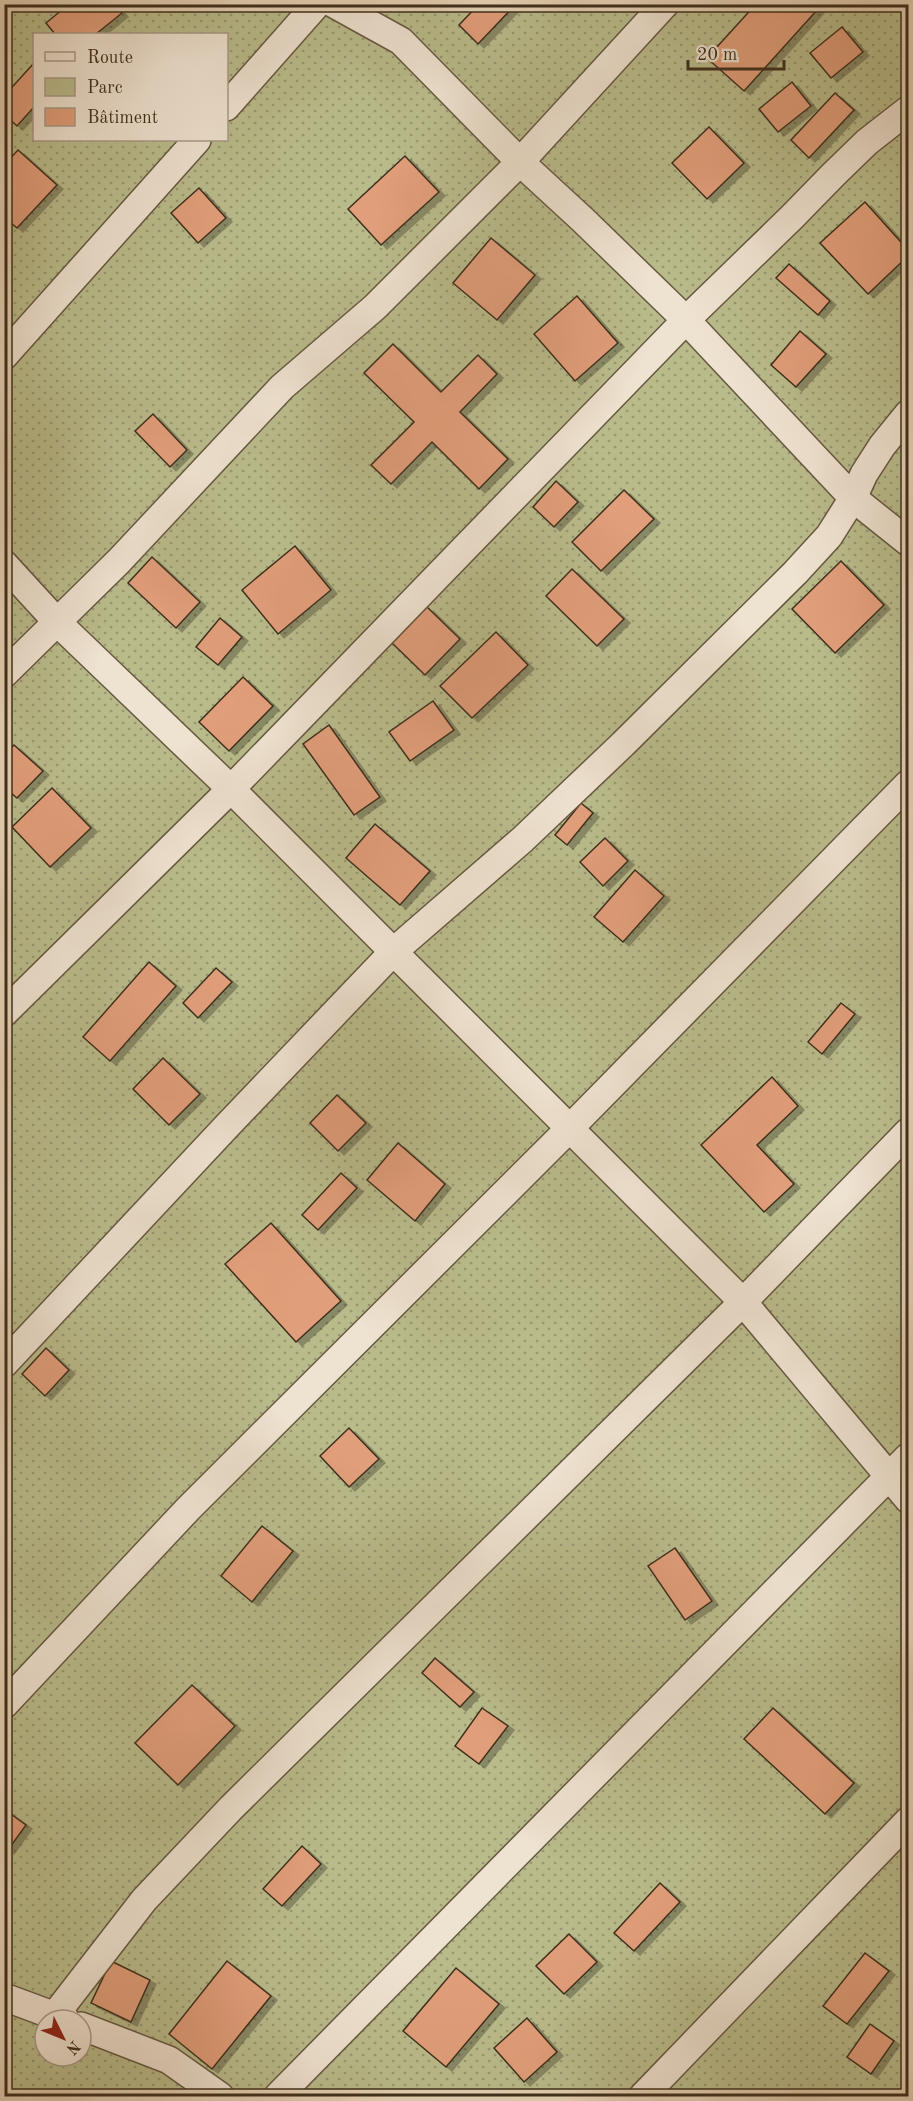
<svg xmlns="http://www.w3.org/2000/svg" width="913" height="2101" viewBox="0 0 913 2101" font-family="'Old Standard TT',serif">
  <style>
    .green { fill: url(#green-dots); stroke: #7c7554; stroke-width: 1.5; fill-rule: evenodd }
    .building { fill: #e19e7a; stroke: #3e2f1c; stroke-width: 1.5; filter: url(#shadow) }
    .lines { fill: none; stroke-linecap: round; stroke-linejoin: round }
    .minor-casing { stroke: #685842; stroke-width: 30 }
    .minor { stroke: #eee2d0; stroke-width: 27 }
  </style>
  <defs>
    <pattern id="green-dots" width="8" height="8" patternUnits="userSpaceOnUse" patternTransform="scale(1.5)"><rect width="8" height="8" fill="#b9bb8b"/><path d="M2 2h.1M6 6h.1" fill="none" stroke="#989871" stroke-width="1.8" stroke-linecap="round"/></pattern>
    <filter id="shadow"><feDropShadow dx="6" dy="4" stdDeviation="0" flood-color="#0004"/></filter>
  </defs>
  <rect width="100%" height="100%" fill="#e5d3b6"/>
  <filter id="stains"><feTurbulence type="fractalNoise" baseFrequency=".00333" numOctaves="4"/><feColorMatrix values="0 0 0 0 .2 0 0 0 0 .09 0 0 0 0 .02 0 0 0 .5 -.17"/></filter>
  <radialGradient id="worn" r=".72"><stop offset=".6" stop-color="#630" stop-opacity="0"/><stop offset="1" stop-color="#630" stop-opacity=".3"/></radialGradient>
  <path class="green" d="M5,5H908V2096H5ZM34,34H226V140H34ZM45,2020H81V2056H45Z"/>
  <g class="building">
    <path d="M69,4H115L122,13L96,34H55L46,23Z"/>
    <path d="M479,4H516L478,44L459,25Z"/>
    <path d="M756,4H812L818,9L744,91L707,58Z"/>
    <path d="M842,27L863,52L831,78L810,53Z"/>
    <path d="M34,63V107L17,126L4,114V96Z"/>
    <path d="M792,82L811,106L778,132L759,109Z"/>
    <path d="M835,93L854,110L809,158L791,140Z"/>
    <path d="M709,127L744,163L707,199L672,163Z"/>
    <path d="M18,150L57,185L17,228L4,217V165Z"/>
    <path d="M405,156L439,192L381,245L348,209Z"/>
    <path d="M199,188L226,218L198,243L171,213Z"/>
    <path d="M865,202L908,250V256L868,294L820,243Z"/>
    <path d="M491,238L535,275L497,320L453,283Z"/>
    <path d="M789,264L830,301L818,315L776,278Z"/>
    <path d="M577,296L618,343L575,381L534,334Z"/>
    <path d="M800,331L826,354L796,387L771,365Z"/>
    <path d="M393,344L441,392L478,355L497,374L460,412L508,459L479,489L432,442L391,484L371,465L414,422L364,373Z"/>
    <path d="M153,414L187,450L170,467L135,431Z"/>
    <path d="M556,481L578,502L554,527L533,507Z"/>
    <path d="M624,490L654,519L601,571L572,542Z"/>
    <path d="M295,546L331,590L278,634L242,590Z"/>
    <path d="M152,557L200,602L176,628L128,583Z"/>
    <path d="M841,561L884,605L835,653L792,609Z"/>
    <path d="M572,569L624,619L597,646L546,596Z"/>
    <path d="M427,607L460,639L425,675L392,643Z"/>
    <path d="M220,618L242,637L218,665L196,647Z"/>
    <path d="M496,632L528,665L472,718L440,686Z"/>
    <path d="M243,677L273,706L229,751L199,722Z"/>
    <path d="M433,701L454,730L410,761L389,732Z"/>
    <path d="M329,725L380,797L354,815L303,744Z"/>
    <path d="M14,745L43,771L17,798L4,787V755Z"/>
    <path d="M52,788L91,828L50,867L12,827Z"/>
    <path d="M581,803L593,813L567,845L555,835Z"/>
    <path d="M375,824L430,871L400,905L346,858Z"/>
    <path d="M605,838L628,861L603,886L580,862Z"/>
    <path d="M635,870L664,896L623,942L594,917Z"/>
    <path d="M149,962L176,986L110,1061L83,1037Z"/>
    <path d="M216,968L232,982L198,1018L183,1003Z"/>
    <path d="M841,1003L855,1014L822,1054L808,1042Z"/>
    <path d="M163,1058L200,1094L169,1125L133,1089Z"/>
    <path d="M772,1077L798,1106L757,1145L794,1184L764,1212L701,1145Z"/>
    <path d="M337,1095L366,1123L338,1151L310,1123Z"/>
    <path d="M398,1143L445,1184L415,1221L367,1180Z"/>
    <path d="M341,1173L357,1188L318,1230L302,1215Z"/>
    <path d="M271,1223L341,1301L296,1342L225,1264Z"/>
    <path d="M46,1348L69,1370L45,1396L22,1374Z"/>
    <path d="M349,1428L379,1459L349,1487L320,1456Z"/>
    <path d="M262,1526L293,1551L252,1602L221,1576Z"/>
    <path d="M675,1548L712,1601L685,1620L648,1566Z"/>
    <path d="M435,1658L474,1692L460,1707L422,1673Z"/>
    <path d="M192,1685L235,1726L178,1785L135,1743Z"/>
    <path d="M482,1708L508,1726L479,1764L455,1746Z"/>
    <path d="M773,1708L854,1783L825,1814L744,1739Z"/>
    <path d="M4,1809L26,1825L8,1850L4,1847Z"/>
    <path d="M302,1846L321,1864L282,1906L263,1889Z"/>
    <path d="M660,1883L680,1902L634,1951L614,1933Z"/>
    <path d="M569,1934L597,1962L564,1994L536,1966Z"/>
    <path d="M865,1953L889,1971L847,2024L823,2006Z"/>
    <path d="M111,1961L150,1980L131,2022L91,2003Z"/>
    <path d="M227,1961L271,1996L212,2069L169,2034Z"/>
    <path d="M456,1968L499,2004L446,2067L403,2031Z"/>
    <path d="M527,2018L557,2052L524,2082L494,2048Z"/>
    <path d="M870,2024L894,2041L871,2074L847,2057Z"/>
  </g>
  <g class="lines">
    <g class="minor-casing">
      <g id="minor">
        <path d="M334,4L401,41L520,162L583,220L686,320L853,498L908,542"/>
        <path d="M226,107L317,4"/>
        <path d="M4,356L197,140"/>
        <path d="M4,564L58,623L231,789L743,1302L908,1499"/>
        <path d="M4,674L119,561L282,387L375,307L520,162L665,4"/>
        <path d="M4,1013L231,789L686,320L792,217L833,175L867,142L908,110"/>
        <path d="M4,1364L226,1127L394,951L522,840L623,744L795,573L829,536L853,498L864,474L882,446L908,414"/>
        <path d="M4,1705L188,1509L570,1128L908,784"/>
        <path d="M4,1997L66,2020"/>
        <path d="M55,2015L144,1900L231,1808L743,1302L908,1132"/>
        <path d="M81,2026L169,2060L220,2096"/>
        <path d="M278,2096L908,1457"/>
        <path d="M643,2096L908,1821"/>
      </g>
    </g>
    <use href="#minor" class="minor"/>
  </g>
  <rect width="913" height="2101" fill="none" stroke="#e5d3b6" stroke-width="24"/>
  <rect x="6" y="6" width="901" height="2089" fill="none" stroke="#3e2f1c" stroke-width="3"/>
  <rect x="12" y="12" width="889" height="2077" fill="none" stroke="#3e2f1c" stroke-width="1.5"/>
  <rect x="33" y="33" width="195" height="108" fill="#eee2d0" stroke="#a89a88" stroke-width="1.5"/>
  <rect x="45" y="52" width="30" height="9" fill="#eee2d0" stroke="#a89a88" stroke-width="1.5"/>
  <text x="87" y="63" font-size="18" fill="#3e2f1c">Route</text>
  <rect x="45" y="78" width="30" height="18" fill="#b9bb8b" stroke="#a89a88" stroke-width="1.5"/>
  <text x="87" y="93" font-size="18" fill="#3e2f1c">Parc</text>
  <rect x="45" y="108" width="30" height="18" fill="#e19e7a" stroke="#a89a88" stroke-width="1.5"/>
  <text x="87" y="123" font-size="18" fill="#3e2f1c">Bâtiment</text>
  <g transform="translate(63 2038) rotate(133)"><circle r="28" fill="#eee2d0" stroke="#a89a88" stroke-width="1.5"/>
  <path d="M0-4.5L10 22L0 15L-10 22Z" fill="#8f2418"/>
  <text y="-9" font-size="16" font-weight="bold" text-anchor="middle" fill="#3e2f1c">N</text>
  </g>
  <path d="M688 60v9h96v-9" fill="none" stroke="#3e2f1c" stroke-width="3"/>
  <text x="697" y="60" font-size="18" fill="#3e2f1c" stroke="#eee2d0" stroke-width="4.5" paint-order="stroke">20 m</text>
  <rect width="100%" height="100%" filter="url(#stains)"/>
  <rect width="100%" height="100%" fill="url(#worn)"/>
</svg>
